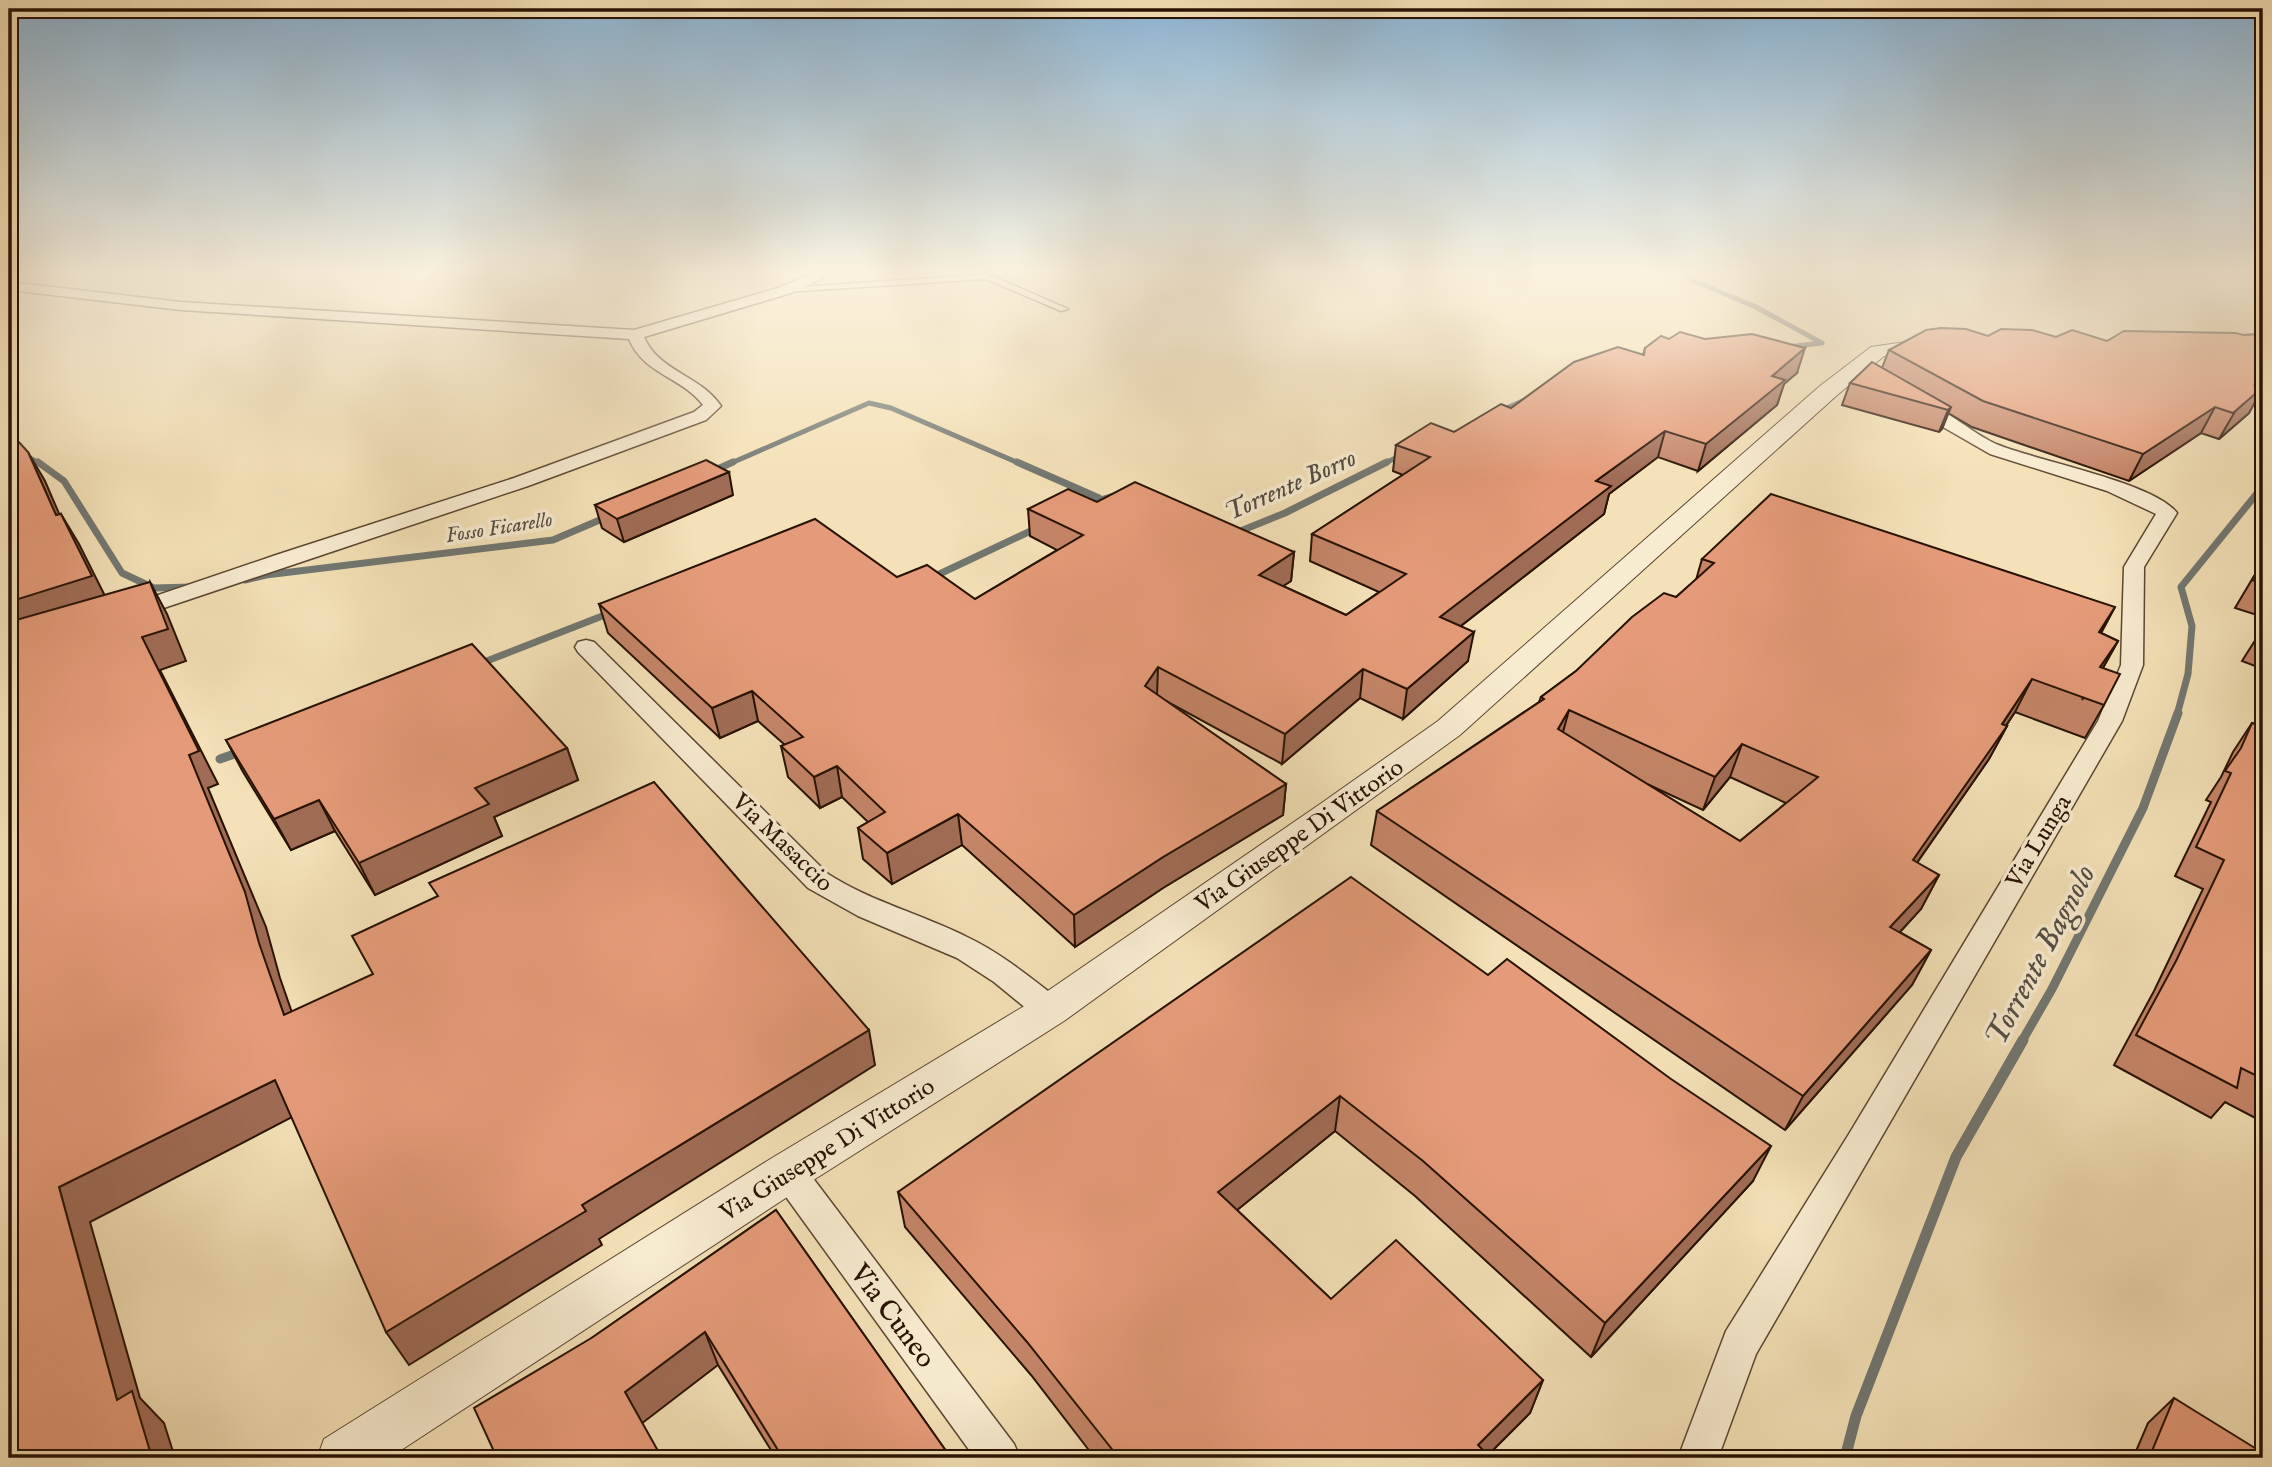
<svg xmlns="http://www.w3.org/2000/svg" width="2272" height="1467" viewBox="0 0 2272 1467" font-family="'IM FELL English',serif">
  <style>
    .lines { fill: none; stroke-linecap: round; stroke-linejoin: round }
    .stream-far3 { stroke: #717772; stroke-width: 5 }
    .stream-far2 { stroke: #717772; stroke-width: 7 }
    .stream-far1 { stroke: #717772; stroke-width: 9 }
    .stream { stroke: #717772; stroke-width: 11 }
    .service-casing { stroke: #5b4631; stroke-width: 3 }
    .minor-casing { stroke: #5b4631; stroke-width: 3 }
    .tertiary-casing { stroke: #5b4631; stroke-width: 2 }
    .service { fill: #f8ecd0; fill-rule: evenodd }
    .minor { fill: #f8ecd0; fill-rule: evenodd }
    .tertiary { fill: #f8ecd0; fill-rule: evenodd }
    .wall { fill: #c58568; stroke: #281204; stroke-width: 2; fill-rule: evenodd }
    .shaded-wall { fill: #a06c55; stroke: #281204; stroke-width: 2 }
    .building { fill: #e59b79; stroke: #281204; stroke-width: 2; fill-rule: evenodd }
    .labels { text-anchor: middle; stroke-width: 7; stroke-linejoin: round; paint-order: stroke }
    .far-water-label { font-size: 21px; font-style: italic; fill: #534d44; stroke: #f8ecd0 }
    .street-label { font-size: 24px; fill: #281204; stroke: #f8ecd0 }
    .water-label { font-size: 26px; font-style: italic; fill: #534d44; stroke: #f8ecd0 }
    .near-street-label { font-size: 28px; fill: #281204; stroke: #f8ecd0 }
    .near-water-label { font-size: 32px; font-style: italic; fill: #534d44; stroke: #f8ecd0 }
  </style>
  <rect width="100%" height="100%" fill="#f4e1b7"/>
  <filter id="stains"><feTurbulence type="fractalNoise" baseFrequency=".00286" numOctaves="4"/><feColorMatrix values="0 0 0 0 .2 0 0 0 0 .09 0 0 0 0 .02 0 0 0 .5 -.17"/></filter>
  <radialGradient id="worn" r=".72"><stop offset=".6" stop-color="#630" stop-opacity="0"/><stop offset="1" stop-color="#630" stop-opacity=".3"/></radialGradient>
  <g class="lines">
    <g class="stream-far3">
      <path d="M1684,271L1692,280L1756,307L1822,343L1787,347"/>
      <path d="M1500,411L1527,399"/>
      <path d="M9,447L41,464"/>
      <path d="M729,464L869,403L891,408L1021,464"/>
      <path d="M1383,464L1402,455"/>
    </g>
    <g class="stream-far2">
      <path d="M38,462L64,481L122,573L154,588L190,587"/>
      <path d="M1017,462L1099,498"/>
      <path d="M711,472L733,462"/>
      <path d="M1087,504L1114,496"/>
      <path d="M1233,534L1285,513L1387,462"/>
      <path d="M931,578L1037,528"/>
      <path d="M245,580L266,575L553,540L609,516"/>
      <path d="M479,664L610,613"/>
      <path d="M2177,715L2188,674L2192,626L2181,587L2263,486"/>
    </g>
    <g class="stream-far1">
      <path d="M220,759L243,751"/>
      <path d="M2022,1041L2052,989L2143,808L2178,713"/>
    </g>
    <path class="stream" d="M1845,1458L1856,1416L1956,1157L2023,1040"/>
    <g class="service-casing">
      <path id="service" d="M975,271H981L1068,309L1061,311L986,279L786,292L782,290L786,288L977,275L974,273Z"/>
    </g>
    <g class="minor-casing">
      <g id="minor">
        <path d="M818,271H838L791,293L644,337C658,370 697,375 718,402L721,406L706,420L528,486L131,619L123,617L120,612L123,607L276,555L514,478L694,412L703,405C682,377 643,374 629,339L181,310L9,290V282L181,302L634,330L781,287Z"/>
        <path d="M1916,399C1942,405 1970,432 1996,444C2036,461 2154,482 2177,513L2144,567L2143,665L2122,721L1756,1354L1718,1458H1678L1726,1331L1849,1134L2098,721L2121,665L2124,567L2156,514L2107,491L1990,454L1910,408L1907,404L1910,400Z"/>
        <path d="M586,640L594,642L828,874C872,902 921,914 967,937C1001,953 1031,978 1061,1001L1065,1010L1061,1019L1050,1022L1039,1019L994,982L957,958L858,916L808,888L578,652L575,647L578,642Z"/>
        <path d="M788,1157L800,1161L1014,1444L1020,1458H975L776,1183L771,1172L776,1161Z"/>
      </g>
    </g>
    <g class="tertiary-casing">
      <path id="tertiary" d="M1933,338L1940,340L1943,344L1940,348L1884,356L1836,396L1460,735L1064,1021L804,1186L389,1458H317L324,1439L772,1158L1036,999L1323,802L1438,721L1820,386L1871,347Z"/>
    </g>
    <use href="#service" class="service"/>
    <use href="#minor" class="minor"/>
    <use href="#tertiary" class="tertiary"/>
  </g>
  <g class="wall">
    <path d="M2263,334V385L2249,413L2219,439L2201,433L2129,481L1972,427L1948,413L1942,429L1939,432L1842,405L1850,383L1882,368L1889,350L1988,336L2056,337L2107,341Z"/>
    <path d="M1645,348L1797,373L1784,384L1777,405L1698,471L1658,457L1609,494L1604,514L1461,626L1468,661L1403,719L1360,698L1282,764L1166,701L1286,784L1283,815L1163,888L1075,947L962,845L892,884L863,859L858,828L868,822L842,797L820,808L788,777L781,746L785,745L758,721L720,738L608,633L599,604L897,577L975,599L1057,550L1030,536L1028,509L1097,502L1294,552L1291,581L1283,586L1346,615L1379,592L1310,561L1312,534L1403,475L1393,471L1396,445L1454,432L1643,355Z"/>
    <path d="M733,495L624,542L602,528L595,505Z"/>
    <path d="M1702,559L2101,633L2118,641L2103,668L2104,705L2085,738L2015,712L2006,726H2007L1989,759L1917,863L1939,875L1921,909L1900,932L1931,950L1912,985L1785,1130L1371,845L1377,811L1539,702L1541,697L1676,597L1696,580ZM1730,777L1786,803L1740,841L1647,784L1703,810Z"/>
    <path d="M2263,561V617L2235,608Z"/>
    <path d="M2263,628V669L2242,661Z"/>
    <path d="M2252,723L2263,727V1122L2225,1102L2211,1118L2114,1065L2154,991L2203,889L2175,876L2211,802L2206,800L2221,777L2233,752Z"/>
    <path d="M226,740L567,748L578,780L494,817L502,836L375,895L335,831L291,850L243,772Z"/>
    <path d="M1488,975L1753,1181L1591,1357L1415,1196L1335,1131L1237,1210L1331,1299L1543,1380L1530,1413L1488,1455L1491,1458H1095L1031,1375L905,1227L898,1192Z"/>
    <path d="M776,1210L951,1458H776L718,1365L593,1337Z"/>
    <path d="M2174,1398L2263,1458H2133L2148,1423Z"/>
  </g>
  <g class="shaded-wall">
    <path d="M1805,348L1797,373L1784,384L1777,405L1698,471L1706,444L1772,376Z"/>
    <path d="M2263,368V385L2262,388L2263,387L2249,413L2219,439L2258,372Z"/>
    <path d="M1951,407L1942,429L1939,432L1948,410Z"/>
    <path d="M2215,407L2201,433L2129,481L2143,454Z"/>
    <path d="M1665,431L1658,457L1609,494L1604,514L1435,646L1440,617L1596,481Z"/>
    <path d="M28,452L45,481L73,546L56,515Z"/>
    <path d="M729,472L733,495L624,542L617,519Z"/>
    <path d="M61,514L79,544L111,608L9,640V602Z"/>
    <path d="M1294,552L1291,581L1257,603L1259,575Z"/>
    <path d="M150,582L167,614L186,661L160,670L218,784L208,788L266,927L280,978L305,1050L284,1015L189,755L142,637Z"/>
    <path d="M2115,607L2098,639L2099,632Z"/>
    <path d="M1474,632L1468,661L1403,719L1407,689Z"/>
    <path d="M2118,641L2100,673L2082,700L2100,667Z"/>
    <path d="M1158,667L1157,696L1145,686Z"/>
    <path d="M1363,669L1360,698L1282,764L1285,734Z"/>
    <path d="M2032,679L2015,712L1988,752L2007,726L1989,759L1895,894L1913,860Z"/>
    <path d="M752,691L758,721L720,738L712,708Z"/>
    <path d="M1569,710L1560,743L1558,729Z"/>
    <path d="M1742,744L1730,777L1703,810L1715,777Z"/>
    <path d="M567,748L578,780L494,817L502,836L375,895L359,863L475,788Z"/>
    <path d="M837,766L842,797L820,808L814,777Z"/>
    <path d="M1286,784L1283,815L1163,888L1075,947L1074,915L1163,857Z"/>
    <path d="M319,800L335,831L291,850L274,819Z"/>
    <path d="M958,814L962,845L892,884L887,853Z"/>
    <path d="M1939,875L1921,909L1873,961L1890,927Z"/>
    <path d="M1931,950L1912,985L1785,1130L1803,1096Z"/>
    <path d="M869,1030L875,1065L599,1239L602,1245L409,1365L386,1332L582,1205Z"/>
    <path d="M275,1080L298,1114L90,1222L140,1398L164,1423L175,1458H152L117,1400L59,1187Z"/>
    <path d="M1340,1096L1335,1131L1216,1227L1218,1192Z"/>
    <path d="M1771,1146L1753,1181L1591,1357L1605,1323Z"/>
    <path d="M705,1332L718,1365L641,1424L625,1392Z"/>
    <path d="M1543,1380L1530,1413L1485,1458L1478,1445Z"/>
  </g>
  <g class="building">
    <path d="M1941,328L1966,329L1988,336L2001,329L2032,330L2056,337L2072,330L2107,341L2124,331L2235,333L2244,335L2263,334V368L2258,372L2263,374V379L2255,385L2263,387L2233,413L2215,407L2143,454L1983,401L1889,350L1926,330Z"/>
    <path d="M1680,332L1705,339L1752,334L1805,348L1772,376L1785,380L1706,444L1665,431L1596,481L1611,486L1440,617L1474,632L1407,689L1363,669L1285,734L1158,667L1145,686L1286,784L1163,857L1074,915L958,814L887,853L858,828L885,812L837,766L814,777L781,746L803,737L752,691L712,708L599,604L815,519L897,577L927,565L975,599L1083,535L1028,509L1068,489L1097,502L1135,482L1294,552L1259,575L1346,615L1406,574L1312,534L1430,457L1396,445L1431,423L1454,432L1501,404L1511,408L1574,362L1618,347L1644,355L1645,348L1661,336L1669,339Z"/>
    <path d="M1872,362L1951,407L1948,410L1850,383Z"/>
    <path d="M9,436L18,441L28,452L56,515L61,514L92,576L9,602Z"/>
    <path d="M706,460L729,472L617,519L595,505Z"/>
    <path d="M1771,494L2115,607L2099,632L2118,641L2100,667L2120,674L2104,705L2032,679L2002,724L2007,726L1913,860L1939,875L1890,927L1931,950L1803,1096L1377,811L1544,699L1541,697L1576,671L1632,617L1664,593L1676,597L1714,563L1702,559ZM1569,710L1715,777L1742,744L1818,777L1740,841L1558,729Z"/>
    <path d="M2263,562V584L2252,580Z"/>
    <path d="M150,582L168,629L142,637L199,751L189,755L245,892L259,943L284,1015L373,974L352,936L438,896L429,883L654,782L869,1030L582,1205L586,1211L386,1332L275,1080L59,1187L117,1400L132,1391L152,1458H9V622Z"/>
    <path d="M472,644L567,748L475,788L489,804L359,863L319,800L274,819L226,740Z"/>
    <path d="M2252,723L2263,727V1079L2241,1068L2237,1088L2136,1035L2176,961L2224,860L2196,847L2231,773L2225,771L2241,748Z"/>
    <path d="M1351,877L1488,975L1507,959L1671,1079L1771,1146L1605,1323L1423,1161L1340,1096L1218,1192L1331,1299L1396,1240L1543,1380L1478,1445L1491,1458H1119L1027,1342L898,1192Z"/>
    <path d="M776,1210L951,1458H776L781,1455L705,1332L625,1392L662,1458H497L474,1408L593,1337Z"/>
    <path d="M2174,1398L2263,1453V1458H2149Z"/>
  </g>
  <linearGradient id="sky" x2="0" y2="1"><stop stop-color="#8cb6d6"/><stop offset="0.57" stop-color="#faf2df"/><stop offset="1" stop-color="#faf2df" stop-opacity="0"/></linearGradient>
  <rect width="2272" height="477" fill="url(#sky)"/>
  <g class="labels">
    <g class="far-water-label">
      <text transform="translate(499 527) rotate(-9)" y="7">Fosso Ficarello</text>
    </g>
    <g class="street-label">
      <text transform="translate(1299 835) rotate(-35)" y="8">Via Giuseppe Di Vittorio</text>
      <text transform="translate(2038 841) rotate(-59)" y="8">Via Lunga</text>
      <text transform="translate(783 842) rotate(44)" y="8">Via Masaccio</text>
      <text transform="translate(827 1149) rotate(-32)" y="8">Via Giuseppe Di Vittorio</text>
    </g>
    <g class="water-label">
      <text transform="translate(1290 484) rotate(-24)" y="9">Torrente Borro</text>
    </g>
    <g class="near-street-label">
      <text transform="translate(894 1315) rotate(53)" y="10">Via Cuneo</text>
    </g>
    <g class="near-water-label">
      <text transform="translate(2039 955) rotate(-62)" y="11">Torrente Bagnolo</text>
    </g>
  </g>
  <rect width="2272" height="1467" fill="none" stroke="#f4e1b7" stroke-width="35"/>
  <rect x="10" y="10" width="2251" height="1446" fill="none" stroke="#281204" stroke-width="3.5"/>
  <rect x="18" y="18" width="2237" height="1432" fill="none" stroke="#281204" stroke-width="2"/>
  <rect width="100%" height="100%" filter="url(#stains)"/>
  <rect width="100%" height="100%" fill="url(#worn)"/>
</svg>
